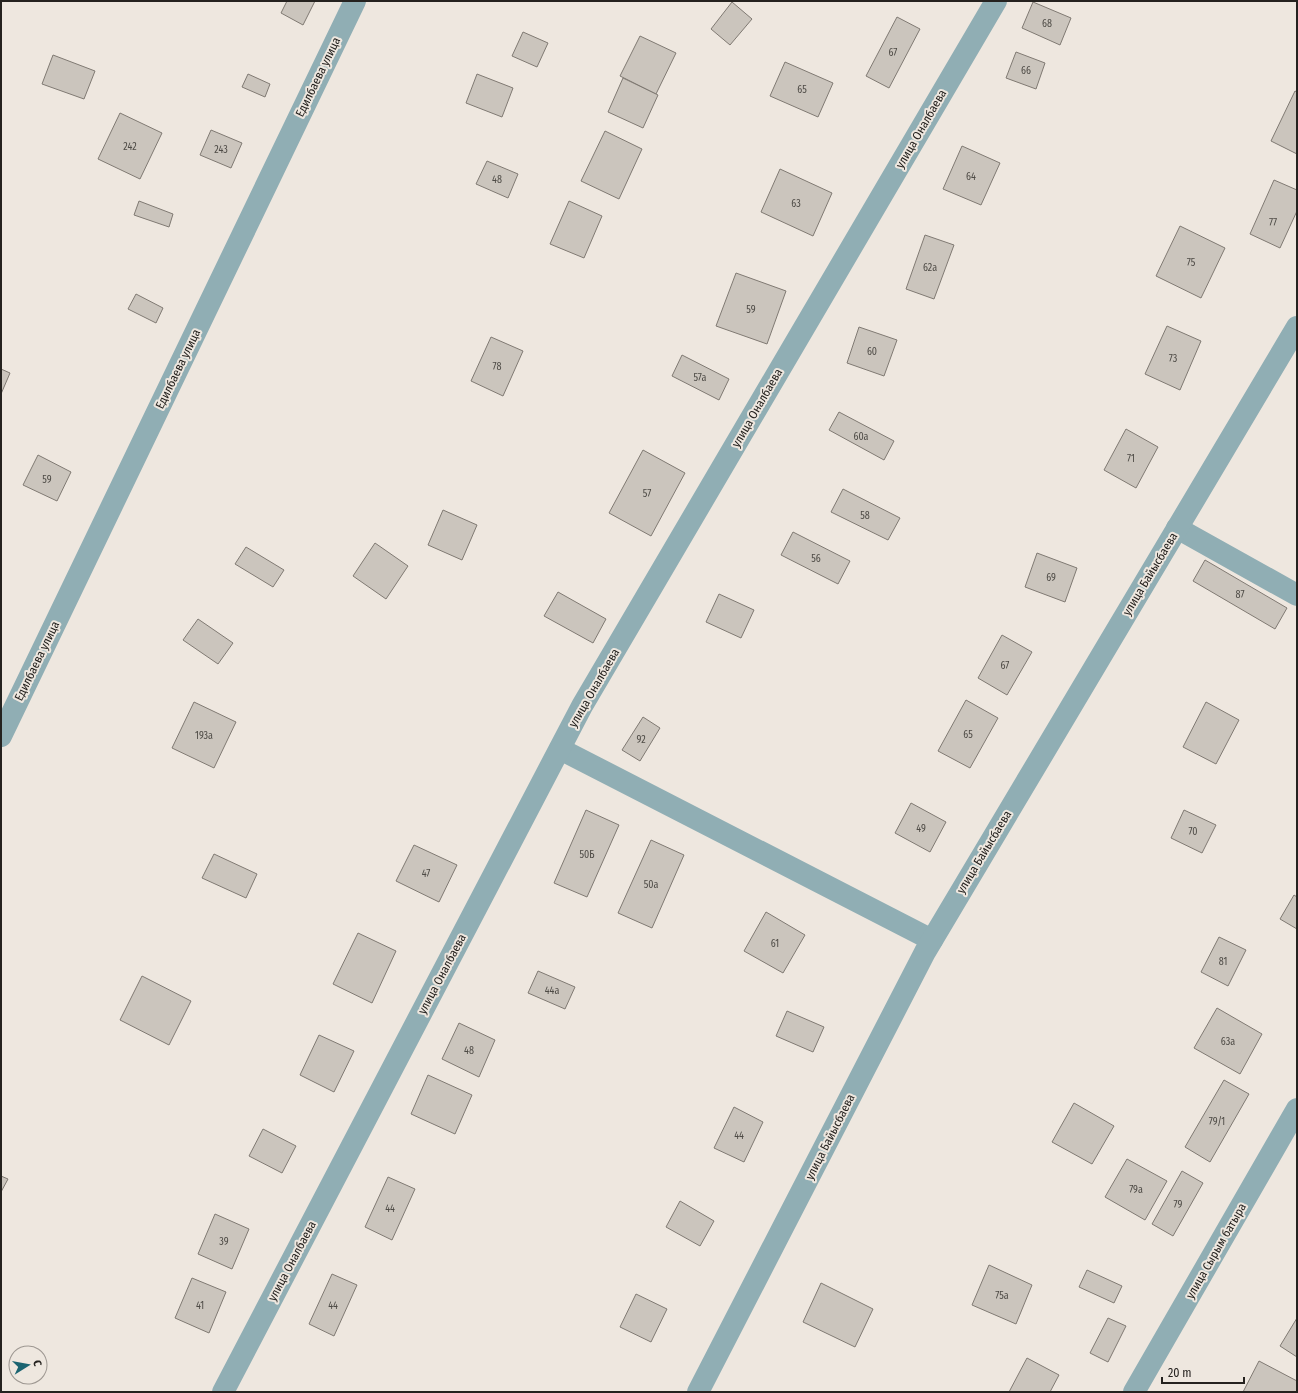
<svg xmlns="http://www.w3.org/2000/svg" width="1298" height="1393" viewBox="0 0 1298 1393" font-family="'Fira Sans Condensed',sans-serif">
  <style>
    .building { fill: #cbc5bd; stroke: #807a73 }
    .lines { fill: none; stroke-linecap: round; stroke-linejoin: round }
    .minor { stroke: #90aeb4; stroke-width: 22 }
    .labels { text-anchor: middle; stroke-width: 4; stroke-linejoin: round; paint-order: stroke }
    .number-label { font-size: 10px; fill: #4e4b46 }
    .street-label { font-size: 12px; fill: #25221f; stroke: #eee7df }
  </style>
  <rect width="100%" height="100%" fill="#eee7df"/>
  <g class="building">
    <path d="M287,1H315L303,25L281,13Z"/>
    <path d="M732,2L752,19L730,45L711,29Z"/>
    <path d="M1033,2L1071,18L1060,45L1022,28Z"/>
    <path d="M897,17L920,29L889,88L866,76Z"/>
    <path d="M523,32L548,43L537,67L512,56Z"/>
    <path d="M640,36L676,53L656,94L620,76Z"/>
    <path d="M1016,52L1045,63L1036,89L1006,78Z"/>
    <path d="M53,55L95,71L84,99L42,84Z"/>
    <path d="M785,62L833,83L818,117L770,96Z"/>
    <path d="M248,74L270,84L265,97L242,87Z"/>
    <path d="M477,74L513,88L502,117L466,103Z"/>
    <path d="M623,78L658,95L643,128L608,112Z"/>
    <path d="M1295,91L1297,92V154L1271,141Z"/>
    <path d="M120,113L162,133L140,179L98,159Z"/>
    <path d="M211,130L242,143L231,168L200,155Z"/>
    <path d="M605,131L642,149L619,199L581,181Z"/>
    <path d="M962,146L1000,163L981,205L943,189Z"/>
    <path d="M487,161L518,174L508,198L476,184Z"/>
    <path d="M780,169L832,193L813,236L761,212Z"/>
    <path d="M1274,180L1297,190V211L1280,248L1250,234Z"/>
    <path d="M139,201L173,214L169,227L134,215Z"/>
    <path d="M569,201L602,216L584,258L550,244Z"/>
    <path d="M1180,226L1225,248L1201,298L1156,276Z"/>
    <path d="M925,235L954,245L934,299L906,289Z"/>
    <path d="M736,273L786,291L767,344L716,326Z"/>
    <path d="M136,294L163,308L156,323L128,309Z"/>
    <path d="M1167,326L1201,341L1180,390L1145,374Z"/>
    <path d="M859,327L897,340L884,376L847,363Z"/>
    <path d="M491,337L523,351L503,396L471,381Z"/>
    <path d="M682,355L729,379L719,400L672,376Z"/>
    <path d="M1,369L10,373L1,394Z"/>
    <path d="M839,412L894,441L884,460L829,430Z"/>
    <path d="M1126,429L1158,447L1136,488L1104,470Z"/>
    <path d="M643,450L685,473L651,536L609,513Z"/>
    <path d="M38,455L71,472L57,501L23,485Z"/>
    <path d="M843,489L900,518L888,540L831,512Z"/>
    <path d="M443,510L477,525L462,560L428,545Z"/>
    <path d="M793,532L850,561L838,584L781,555Z"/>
    <path d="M375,543L408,566L386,599L353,576Z"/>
    <path d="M246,547L284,570L273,587L235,564Z"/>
    <path d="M1037,553L1077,568L1065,602L1025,587Z"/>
    <path d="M1205,560L1287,608L1275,629L1193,581Z"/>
    <path d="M558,592L606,619L593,643L544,616Z"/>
    <path d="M719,594L754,610L741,638L706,622Z"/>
    <path d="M198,619L233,643L218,664L183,640Z"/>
    <path d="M1002,635L1032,652L1007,695L978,678Z"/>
    <path d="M966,700L998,718L970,768L938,751Z"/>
    <path d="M194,702L236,722L214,768L172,748Z"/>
    <path d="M1206,702L1239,720L1216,764L1183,747Z"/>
    <path d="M643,717L660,728L640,761L622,750Z"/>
    <path d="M911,803L946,822L930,852L895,833Z"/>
    <path d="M586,810L619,825L587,897L554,883Z"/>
    <path d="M1184,810L1216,825L1202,853L1171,838Z"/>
    <path d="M651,840L684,855L652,928L618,913Z"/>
    <path d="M414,845L457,865L439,902L396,881Z"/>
    <path d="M214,854L257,874L246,898L202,878Z"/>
    <path d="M1294,895L1297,897V929L1280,919Z"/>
    <path d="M766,912L805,935L783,973L744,951Z"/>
    <path d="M358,933L396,951L372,1003L333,984Z"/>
    <path d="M1219,937L1246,950L1228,986L1201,972Z"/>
    <path d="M538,971L575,987L565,1009L528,993Z"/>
    <path d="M142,976L191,1001L169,1045L120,1020Z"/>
    <path d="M1217,1008L1262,1034L1240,1074L1194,1048Z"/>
    <path d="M787,1011L824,1027L813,1052L776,1036Z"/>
    <path d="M459,1023L495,1040L479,1077L442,1059Z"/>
    <path d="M319,1035L354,1051L334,1092L300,1075Z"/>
    <path d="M428,1075L472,1095L455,1134L411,1114Z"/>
    <path d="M1224,1080L1249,1094L1210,1162L1185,1147Z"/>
    <path d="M1074,1103L1114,1126L1092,1164L1052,1142Z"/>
    <path d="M734,1107L763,1122L744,1162L714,1148Z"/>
    <path d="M263,1129L296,1146L282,1173L249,1156Z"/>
    <path d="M1127,1159L1167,1181L1145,1220L1105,1197Z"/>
    <path d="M1182,1171L1203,1183L1173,1236L1152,1224Z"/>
    <path d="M1,1176L8,1179L1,1192Z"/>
    <path d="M388,1177L415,1189L392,1240L365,1227Z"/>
    <path d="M680,1201L714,1221L700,1246L666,1227Z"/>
    <path d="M215,1214L249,1229L232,1269L198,1254Z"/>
    <path d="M989,1265L1032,1285L1016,1324L972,1305Z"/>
    <path d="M1087,1270L1122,1286L1114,1303L1079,1287Z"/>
    <path d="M332,1274L357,1285L334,1336L309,1324Z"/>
    <path d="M192,1278L226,1292L209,1333L175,1318Z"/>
    <path d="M821,1283L873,1309L855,1347L803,1322Z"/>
    <path d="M636,1294L667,1309L651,1342L620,1327Z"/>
    <path d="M1108,1318L1126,1326L1108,1362L1090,1353Z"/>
    <path d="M1297,1318V1357L1280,1346Z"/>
    <path d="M1027,1358L1059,1375L1050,1392H1009Z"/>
    <path d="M1259,1361L1297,1381V1392H1243Z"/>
  </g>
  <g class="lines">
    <g class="minor">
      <path d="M1177,528L1297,595"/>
      <path d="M1,736L355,1"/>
      <path d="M560,749L932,940"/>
      <path d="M223,1392L582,706L996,1"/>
      <path d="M698,1392L925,952L1297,327"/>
      <path d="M1134,1392L1297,1109"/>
    </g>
  </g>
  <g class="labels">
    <g class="number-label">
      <text x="1047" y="27">68</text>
      <text x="893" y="56">67</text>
      <text x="1026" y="74">66</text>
      <text x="802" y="93">65</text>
      <text x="130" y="150">242</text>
      <text x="221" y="153">243</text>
      <text x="971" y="180">64</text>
      <text x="497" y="183">48</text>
      <text x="796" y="207">63</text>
      <text x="1273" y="226">77</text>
      <text x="1191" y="266">75</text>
      <text x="930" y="271">62а</text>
      <text x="751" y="313">59</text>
      <text x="872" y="355">60</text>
      <text x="1173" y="362">73</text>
      <text x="497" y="370">78</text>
      <text x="700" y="381">57а</text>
      <text x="861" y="440">60а</text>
      <text x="1131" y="462">71</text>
      <text x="47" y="483">59</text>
      <text x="647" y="497">57</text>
      <text x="865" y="519">58</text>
      <text x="816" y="562">56</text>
      <text x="1051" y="581">69</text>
      <text x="1240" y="598">87</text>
      <text x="1005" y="669">67</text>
      <text x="968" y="738">65</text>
      <text x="204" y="739">193а</text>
      <text x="641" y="743">92</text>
      <text x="921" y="832">49</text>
      <text x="1193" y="835">70</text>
      <text x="587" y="858">50Б</text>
      <text x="426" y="877">47</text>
      <text x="651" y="888">50а</text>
      <text x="775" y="947">61</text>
      <text x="1223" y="965">81</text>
      <text x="552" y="994">44а</text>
      <text x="1228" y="1045">63а</text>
      <text x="469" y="1054">48</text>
      <text x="1217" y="1125">79/1</text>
      <text x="739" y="1139">44</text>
      <text x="1136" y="1193">79а</text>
      <text x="1178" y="1208">79</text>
      <text x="390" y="1212">44</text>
      <text x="224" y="1245">39</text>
      <text x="1002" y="1299">75а</text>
      <text x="200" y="1309">41</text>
      <text x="333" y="1309">44</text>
    </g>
    <g class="street-label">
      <text transform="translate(318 77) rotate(-64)" y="4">Едилбаева улица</text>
      <text transform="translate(921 129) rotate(-60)" y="4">улица Оналбаева</text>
      <text transform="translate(178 369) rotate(-64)" y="4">Едилбаева улица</text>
      <text transform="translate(757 408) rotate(-60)" y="4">улица Оналбаева</text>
      <text transform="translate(1150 574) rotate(-59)" y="4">улица Байысбаева</text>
      <text transform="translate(37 661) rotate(-64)" y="4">Едилбаева улица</text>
      <text transform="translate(594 688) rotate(-60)" y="4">улица Оналбаева</text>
      <text transform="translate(984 852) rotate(-59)" y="4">улица Байысбаева</text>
      <text transform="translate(442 974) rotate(-62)" y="4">улица Оналбаева</text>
      <text transform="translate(830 1137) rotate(-63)" y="4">улица Байысбаева</text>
      <text transform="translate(1216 1251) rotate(-60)" y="4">улица Сырым батыра</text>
      <text transform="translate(292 1261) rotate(-62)" y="4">улица Оналбаева</text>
    </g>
  </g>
  <rect width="1298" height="1393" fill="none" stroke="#25221f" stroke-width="4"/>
  <g transform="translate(28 1365) rotate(79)"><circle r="19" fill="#eee7df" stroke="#9e9892"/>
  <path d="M0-3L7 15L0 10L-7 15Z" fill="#1b6471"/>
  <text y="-6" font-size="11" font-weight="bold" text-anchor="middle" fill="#25221f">С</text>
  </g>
  <path d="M1162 1377v6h82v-6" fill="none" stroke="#25221f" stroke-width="2"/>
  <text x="1168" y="1377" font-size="12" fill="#25221f" stroke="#eee7df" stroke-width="3" paint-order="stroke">20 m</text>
</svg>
